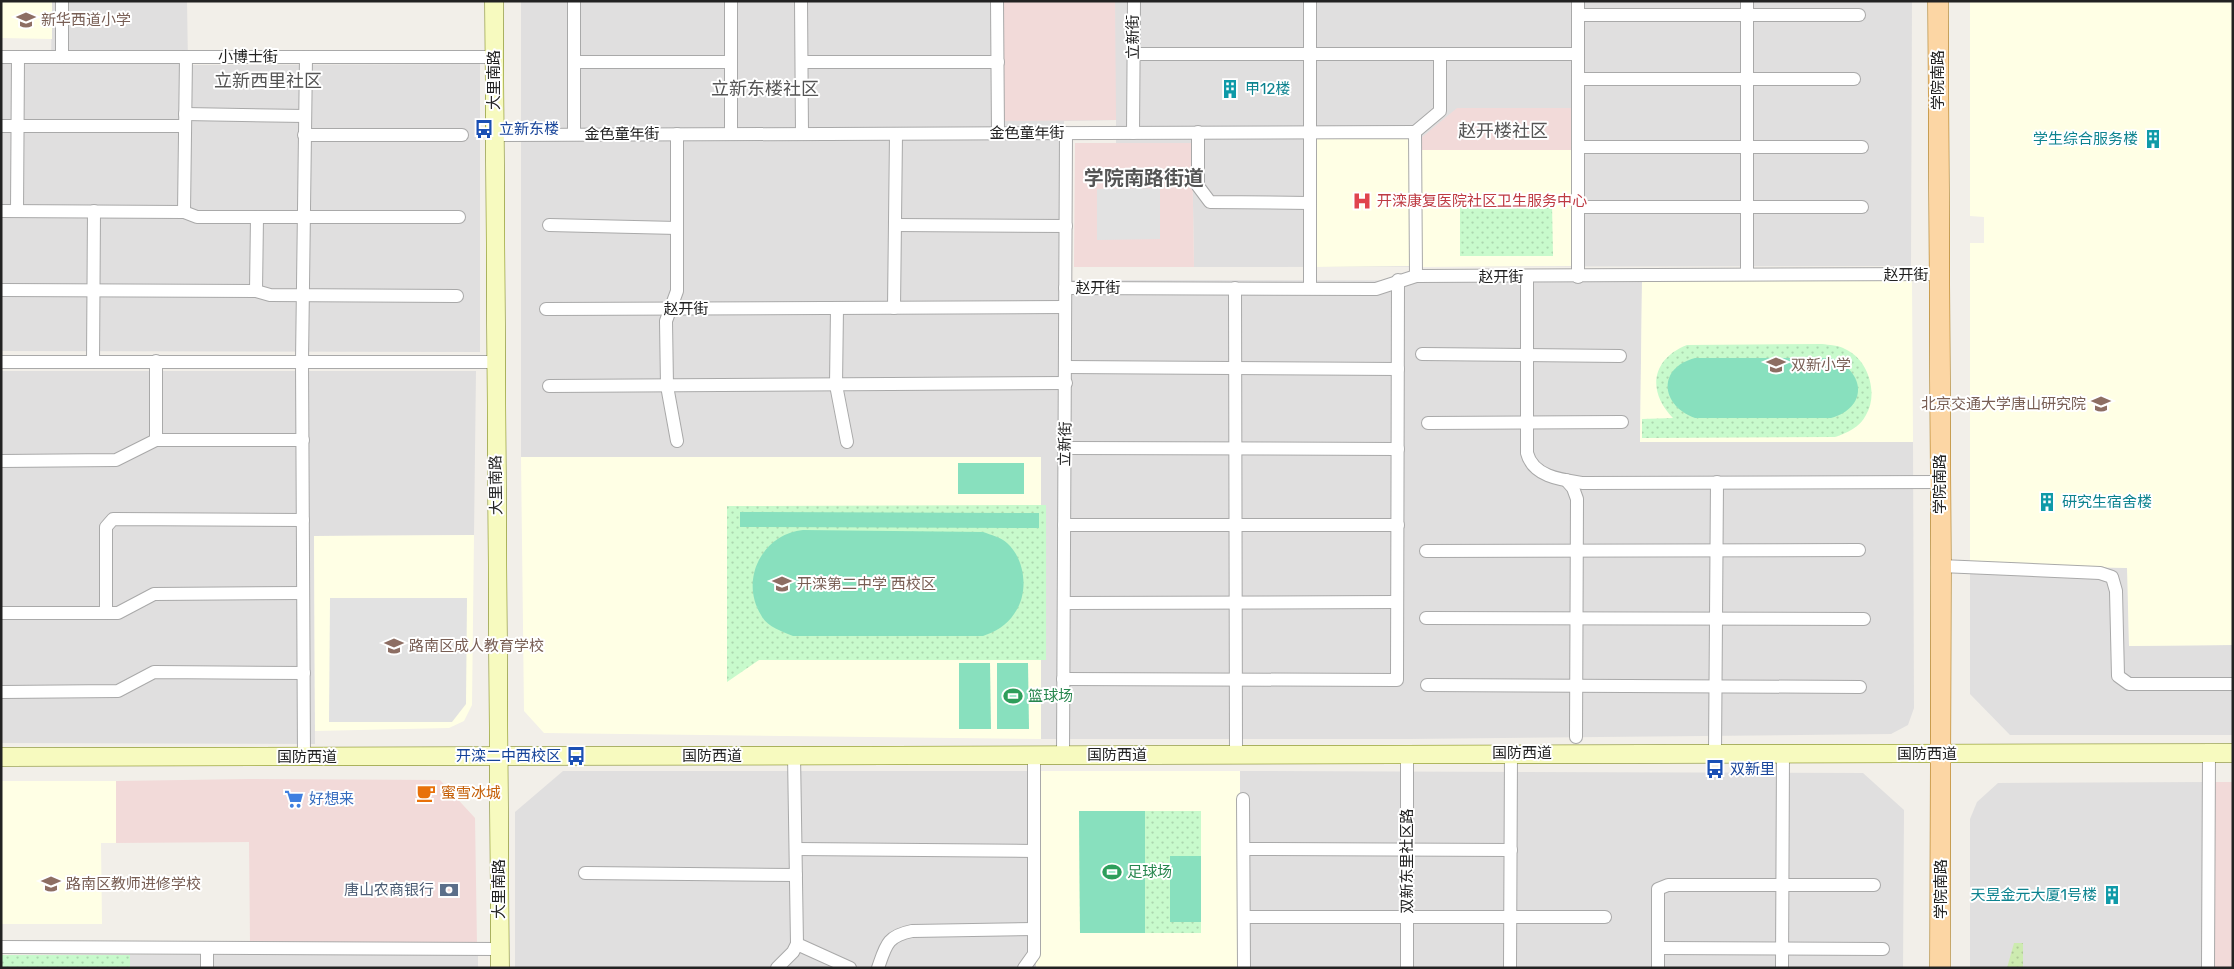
<svg xmlns="http://www.w3.org/2000/svg" width="2234" height="969" viewBox="0 0 2234 969" font-family="Rubik,'Noto Sans SC',sans-serif">
  <style>
    .residential { fill: #e0dfdf }
    .commercial { fill: #f2dad9 }
    .education { fill: #ffffe5 }
    .grass { fill: url(#grass-dots) }
    .park { fill: url(#park-dots) }
    .pitch { fill: #88e0be }
    .parking { fill: #e2e2e2 }
    .lines { fill: none; stroke-linecap: round; stroke-linejoin: round }
    .street-casing { stroke: #a9a9a9; stroke-width: 14 }
    .secondary-casing { stroke: #707d05; stroke-width: 19 }
    .primary-casing { stroke: #a06b00; stroke-width: 21 }
    .street { stroke: #fff; stroke-width: 12 }
    .secondary { stroke: #f7fabf; stroke-width: 18 }
    .primary { stroke: #fcd6a4; stroke-width: 20 }
    .labels { text-anchor: middle; stroke-width: 4; stroke-linejoin: round; paint-order: stroke }
    .education-label { font-size: 15px; fill: #785e54; stroke: #fff; text-anchor: start }
    .street-label { font-size: 15px; fill: #222; stroke: #fff }
    .culture-label { font-size: 15px; fill: #0d838f; stroke: #fff; text-anchor: start }
    .transit-label { font-size: 15px; fill: #164399; stroke: #fff; text-anchor: start }
    .health-label { font-size: 15px; fill: #be3a42; stroke: #fff; text-anchor: start }
    .leisure-label { font-size: 15px; fill: #27864d; stroke: #fff; text-anchor: start }
    .food-label { font-size: 15px; fill: #c56008; stroke: #fff; text-anchor: start }
    .shop-label { font-size: 15px; fill: #366cbe; stroke: #fff; text-anchor: start }
    .service-label { font-size: 15px; fill: #4e5e75; stroke: #fff; text-anchor: end }
    .quarter-label { font-size: 18px; fill: #555; stroke: #fff }
    .district-label { font-size: 20px; font-weight: bold; fill: #555; stroke: #fff }
  </style>
  <defs>
    <pattern id="grass-dots" width="8" height="8" patternUnits="userSpaceOnUse" patternTransform="scale(1.25)"><rect width="8" height="8" fill="#cdebb0"/><path d="M2 2h.1M6 6h.1" fill="none" stroke="#b0c997" stroke-width="1.8" stroke-linecap="round"/></pattern>
    <pattern id="park-dots" width="8" height="8" patternUnits="userSpaceOnUse" patternTransform="scale(1.25)"><rect width="8" height="8" fill="#c8facc"/><path d="M2 2h.1M6 6h.1" fill="none" stroke="#acd6af" stroke-width="1.8" stroke-linecap="round"/></pattern>
  </defs>
  <rect width="100%" height="100%" fill="#f2efe9"/>
  <g class="residential">
    <path d="M52,1H187L188,65L480,64V352L1,351V63H51Z"/>
    <path d="M521,1H1912L1911,266L1194,267L1192,143H1116V120L1064,121V280L1642,281L1640,442H1913L1914,708L1908,725L1891,734L1410,739H1041V457H521Z"/>
    <path d="M1,371H476L474,535L314,536L315,744L1,743Z"/>
    <path d="M1970,564L2128,568L2129,646L2233,645V735H2010L1970,694Z"/>
    <path d="M563,771H1036V968H515V812Z"/>
    <path d="M1240,771L1863,773L1904,810L1903,968H1240Z"/>
    <path d="M2207,782V968H1970V819L1977,802L1998,783Z"/>
    <path d="M478,954V968H1V955Z"/>
  </g>
  <g class="commercial">
    <path d="M1002,1H1115L1116,120L1003,121Z"/>
    <path d="M1457,108H1572V150H1421V138Z"/>
    <path d="M1075,143H1192L1194,267H1074Z"/>
    <path d="M249,779L440,780L475,818L477,945L250,944L249,842L116,843V781Z"/>
    <rect x="2207" y="782" width="26" height="186"/>
  </g>
  <g class="education">
    <path d="M1,1H52V39L1,38Z"/>
    <path d="M1970,1H2233V645L2129,646L2127,568L1970,564V243H1984V217L1970,216Z"/>
    <path d="M1410,135L1411,266L1314,267L1313,136Z"/>
    <path d="M1421,150H1572V266L1421,267Z"/>
    <path d="M1642,281H1912L1913,442H1640Z"/>
    <path d="M521,457H1041V739L544,733L524,711Z"/>
    <path d="M474,535L472,705L464,721L449,728L315,731L314,536Z"/>
    <rect x="1036" y="771" width="204" height="197"/>
    <path d="M1,781H116V843H101L102,924H1Z"/>
  </g>
  <path class="grass" d="M2014,943H2023V968H2007Z"/>
  <g class="park">
    <path d="M1460,204H1552L1553,256H1460Z"/>
    <path d="M1822,344C1829,345 1839,345 1845,349C1868,359 1879,393 1866,415C1860,427 1847,433 1835,437L1642,438V419L1673,418C1647,392 1651,359 1687,345Z"/>
    <path d="M1046,505V660H759L727,682V506Z"/>
    <path d="M1079,811H1201V933H1080Z"/>
    <rect x="1" y="955" width="129" height="13"/>
  </g>
  <g class="pitch">
    <path d="M1695,358H1831C1865,371 1869,407 1831,418H1695C1660,405 1657,368 1695,358Z"/>
    <rect x="958" y="463" width="66" height="31"/>
    <path d="M740,512L1039,513V528L740,527Z"/>
    <path d="M803,530L983,532C991,535 1001,537 1007,543C1026,560 1029,594 1014,614C1007,625 995,632 983,636H793C781,631 767,627 761,615C739,579 763,534 803,530Z"/>
    <path d="M959,663H990L991,729H959Z"/>
    <path d="M997,663H1028L1029,729H997Z"/>
    <path d="M1079,811H1145V933H1080Z"/>
    <rect x="1170" y="856" width="31" height="66"/>
  </g>
  <g class="parking">
    <path d="M1160,188V239L1097,240V189Z"/>
    <path d="M330,598H467L466,704L452,722H329Z"/>
  </g>
  <g class="lines">
    <g class="street-casing">
      <g id="street">
        <path d="M574,1V134"/>
        <path d="M731,1V134"/>
        <path d="M801,1L802,134"/>
        <path d="M997,1L998,133"/>
        <path d="M1310,1V288"/>
        <path d="M1578,1V277"/>
        <path d="M1578,15H1859"/>
        <path d="M1133,54H1578"/>
        <path d="M1,57H494"/>
        <path d="M62,57V1"/>
        <path d="M574,62H731"/>
        <path d="M802,62H998"/>
        <path d="M1578,79H1854"/>
        <path d="M185,114L305,116"/>
        <path d="M1,126H185"/>
        <path d="M1198,132V186L1210,202L1310,203"/>
        <path d="M1415,132L1440,111V54"/>
        <path d="M1133,133L1134,1"/>
        <path d="M677,134V291L666,321L667,386L677,441"/>
        <path d="M304,135H462"/>
        <path d="M494,135L1415,132L1416,276"/>
        <path d="M1578,147H1862"/>
        <path d="M1578,207H1862"/>
        <path d="M1,211L184,212L197,217H459"/>
        <path d="M17,211L18,57"/>
        <path d="M184,212L186,57"/>
        <path d="M549,225L677,228"/>
        <path d="M895,225L1066,226"/>
        <path d="M1747,274V1"/>
        <path d="M1527,277V453C1533,477 1562,480 1583,483L1940,482"/>
        <path d="M1065,288L1376,289L1416,276L1939,274"/>
        <path d="M1235,288L1236,755"/>
        <path d="M1,290L256,291L257,217"/>
        <path d="M256,291L270,295L457,296"/>
        <path d="M837,308L836,385L847,442"/>
        <path d="M894,308L896,134"/>
        <path d="M546,309L1065,307"/>
        <path d="M1422,354L1620,356"/>
        <path d="M156,361V440"/>
        <path d="M1,362H495"/>
        <path d="M93,362L94,211"/>
        <path d="M1065,367L1398,369"/>
        <path d="M549,386L1066,383"/>
        <path d="M1428,423L1622,422"/>
        <path d="M1065,448L1398,449"/>
        <path d="M1,461L116,460L156,440H303"/>
        <path d="M1566,480L1573,488L1577,499L1576,737"/>
        <path d="M1064,525H1398"/>
        <path d="M1426,551L1859,550"/>
        <path d="M1941,566L2100,573L2112,577L2116,591L2118,676L2129,684H2233"/>
        <path d="M1064,603L1397,602"/>
        <path d="M1,613H118L154,594L303,593"/>
        <path d="M106,613V527L113,519L303,520"/>
        <path d="M1426,618L1864,619"/>
        <path d="M1063,679L1397,680L1398,280"/>
        <path d="M1427,685L1860,687"/>
        <path d="M1,692L118,691L154,672L304,673"/>
        <path d="M1407,753V968"/>
        <path d="M1715,753L1717,482"/>
        <path d="M794,755L797,944L850,968"/>
        <path d="M1063,755L1066,133"/>
        <path d="M304,757L302,361L306,57"/>
        <path d="M1243,799L1244,968"/>
        <path d="M796,849L1034,851"/>
        <path d="M1244,849L1511,850"/>
        <path d="M585,873L796,875"/>
        <path d="M1244,917H1605"/>
        <path d="M1,947L499,949"/>
        <path d="M1658,948L1883,949"/>
        <path d="M207,968V948"/>
        <path d="M777,968L793,952L797,944"/>
        <path d="M878,968C886,945 887,936 912,931L1034,929"/>
        <path d="M1024,968L1034,954V755"/>
        <path d="M1510,968L1511,753"/>
        <path d="M1658,968V889L1668,885H1874"/>
        <path d="M1782,968L1783,753"/>
        <path d="M2208,968L2209,753"/>
      </g>
    </g>
    <g class="secondary-casing">
      <g id="secondary">
        <path d="M494,1L500,968"/>
        <path d="M1,757L2233,753"/>
      </g>
    </g>
    <g class="primary-casing">
      <path id="primary" d="M1938,1L1941,566L1940,968"/>
    </g>
    <use href="#street" class="street"/>
    <use href="#secondary" class="secondary"/>
    <use href="#primary" class="primary"/>
  </g>
  <defs>
    <g id="school-bare" transform="scale(1.5)"><path d="M0-5L7-2L0 1L-7-2ZM-4 1L0 2.5L4 1V4Q0 6-4 4Z" fill="#8d6e63" stroke="#fff" stroke-width="2.5" paint-order="stroke"/></g>
    <g id="building-bare" transform="scale(1.5)"><path d="M-4-6H4V6H1V3H-1V6H-4ZM-2.5-4.3h1.7v1.8h-1.7ZM.8-4.3h1.7v1.8H.8ZM-2.5-1h1.7V.8h-1.7ZM.8-1h1.7V.8H.8Z" fill="#0f9aa8" stroke="#fff" stroke-width="2.5" paint-order="stroke"/></g>
    <g id="bus-bare" transform="scale(1.5)"><path d="M-5-6H5V4H4V6H2V4H-2V6H-4V4H-5ZM-3.5-4V0h7V-4ZM-3.5 1.2v1.5H-2V1.2ZM2 1.2v1.5H3.5V1.2Z" fill="#1a4fb4" stroke="#fff" stroke-width="2.5" paint-order="stroke"/></g>
    <g id="hospital-bare" transform="scale(1.5)"><path d="M-5-5h3v3.5h4V-5h3V5h-3V1.5h-4V5h-3Z" fill="#e0444e" stroke="#fff" stroke-width="2.5" paint-order="stroke"/></g>
    <g id="university-bare" transform="scale(1.5)"><path d="M0-5L7-2L0 1L-7-2ZM-4 1L0 2.5L4 1V4Q0 6-4 4Z" fill="#8d6e63" stroke="#fff" stroke-width="2.5" paint-order="stroke"/></g>
    <g id="stadium-bare" transform="scale(1.5)"><path d="M0-5a6.5 5 0 1 0 0 10a6.5 5 0 1 0 0-10ZM-3.5-1.8h7v3.6h-7Z" fill="#2e9e5b" stroke="#fff" stroke-width="2.5" paint-order="stroke"/></g>
    <g id="cafe-bare" transform="scale(1.5)"><path d="M-5.5-4.5H6V0H3Q3 3.5 0 3.5H-2.5Q-5.5 3.5-5.5 0ZM3-3.2v2h1.7v-2ZM-6 4.5H4V6H-6Z" fill="#e8710a" stroke="#fff" stroke-width="2.5" paint-order="stroke"/></g>
    <g id="supermarket-bare" transform="scale(1.5)"><path d="M-6-5.5h2.5l.6 2H6L4.5 2H-2.5L-4.4-4H-6ZM-1.5 3.2a1.3 1.3 0 1 0 .1 0ZM3 3.2a1.3 1.3 0 1 0 .1 0Z" fill="#3f7fe0" stroke="#fff" stroke-width="2.5" paint-order="stroke"/></g>
    <g id="bank-bare" transform="scale(1.5)"><path d="M-6-4H6V4H-6ZM0-2.3a2.3 2.3 0 1 0 0 4.6a2.3 2.3 0 1 0 0-4.6Z" fill="#5c6f8a" stroke="#fff" stroke-width="2.5" paint-order="stroke"/></g>
  </defs>
  <g fill-rule="evenodd">
    <use href="#school-bare" x="26" y="20"/>
    <use href="#building-bare" x="1230" y="89"/>
    <use href="#bus-bare" x="484" y="129"/>
    <use href="#building-bare" x="2153" y="139"/>
    <use href="#hospital-bare" x="1362" y="201"/>
    <use href="#school-bare" x="1776" y="365"/>
    <use href="#university-bare" x="2101" y="404"/>
    <use href="#building-bare" x="2047" y="502"/>
    <use href="#school-bare" x="782" y="584"/>
    <use href="#school-bare" x="394" y="646"/>
    <use href="#stadium-bare" x="1013" y="696"/>
    <use href="#bus-bare" x="576" y="756"/>
    <use href="#bus-bare" x="1715" y="769"/>
    <use href="#cafe-bare" x="426" y="793"/>
    <use href="#supermarket-bare" x="294" y="799"/>
    <use href="#stadium-bare" x="1112" y="872"/>
    <use href="#university-bare" x="51" y="884"/>
    <use href="#bank-bare" x="449" y="890"/>
    <use href="#building-bare" x="2112" y="895"/>
  </g>
  <g class="labels">
    <g class="education-label">
      <text x="41" y="25">新华西道小学</text>
      <text x="1791" y="370">双新小学</text>
      <text x="2086" y="409" text-anchor="end">北京交通大学唐山研究院</text>
      <text x="797" y="589">开滦第二中学 西校区</text>
      <text x="409" y="651">路南区成人教育学校</text>
      <text x="66" y="889">路南区教师进修学校</text>
    </g>
    <g class="street-label">
      <text transform="translate(1133 37) rotate(-90)" y="5">立新街</text>
      <text x="248" y="62">小博士街</text>
      <text transform="translate(494 80) rotate(-90)" y="5">大里南路</text>
      <text transform="translate(1938 80) rotate(-90)" y="5">学院南路</text>
      <text x="1027" y="138">金色童年街</text>
      <text x="622" y="139">金色童年街</text>
      <text x="1906" y="280">赵开街</text>
      <text x="1501" y="282">赵开街</text>
      <text x="1098" y="293">赵开街</text>
      <text x="686" y="314">赵开街</text>
      <text transform="translate(1065 444) rotate(-89)" y="5">立新街</text>
      <text transform="translate(1940 484) rotate(-90)" y="5">学院南路</text>
      <text transform="translate(496 485) rotate(-91)" y="5">大里南路</text>
      <text x="1522" y="758">国防西道</text>
      <text x="1927" y="759">国防西道</text>
      <text x="1117" y="760">国防西道</text>
      <text x="712" y="761">国防西道</text>
      <text x="307" y="762">国防西道</text>
      <text transform="translate(1407 861) rotate(-90)" y="5">双新东里社区路</text>
      <text transform="translate(499 889) rotate(-90)" y="5">大里南路</text>
      <text transform="translate(1941 889) rotate(-90)" y="5">学院南路</text>
    </g>
    <g class="culture-label">
      <text x="1245" y="94">甲12楼</text>
      <text x="2138" y="144" text-anchor="end">学生综合服务楼</text>
      <text x="2062" y="507">研究生宿舍楼</text>
      <text x="2097" y="900" text-anchor="end">天昱金元大厦1号楼</text>
    </g>
    <g class="transit-label">
      <text x="499" y="134">立新东楼</text>
      <text x="561" y="761" text-anchor="end">开滦二中西校区</text>
      <text x="1730" y="774">双新里</text>
    </g>
    <g class="health-label">
      <text x="1377" y="206">开滦康复医院社区卫生服务中心</text>
    </g>
    <g class="leisure-label">
      <text x="1028" y="701">篮球场</text>
      <text x="1127" y="877">足球场</text>
    </g>
    <g class="food-label">
      <text x="441" y="798">蜜雪冰城</text>
    </g>
    <g class="shop-label">
      <text x="309" y="804">好想来</text>
    </g>
    <g class="service-label">
      <text x="434" y="895">唐山农商银行</text>
    </g>
    <g class="quarter-label">
      <text x="268" y="87">立新西里社区</text>
      <text x="765" y="95">立新东楼社区</text>
      <text x="1503" y="137">赵开楼社区</text>
    </g>
    <g class="district-label">
      <text x="1144" y="185">学院南路街道</text>
    </g>
  </g>
  <rect width="2234" height="969" fill="none" stroke="#222222" stroke-width="5"/>
</svg>
